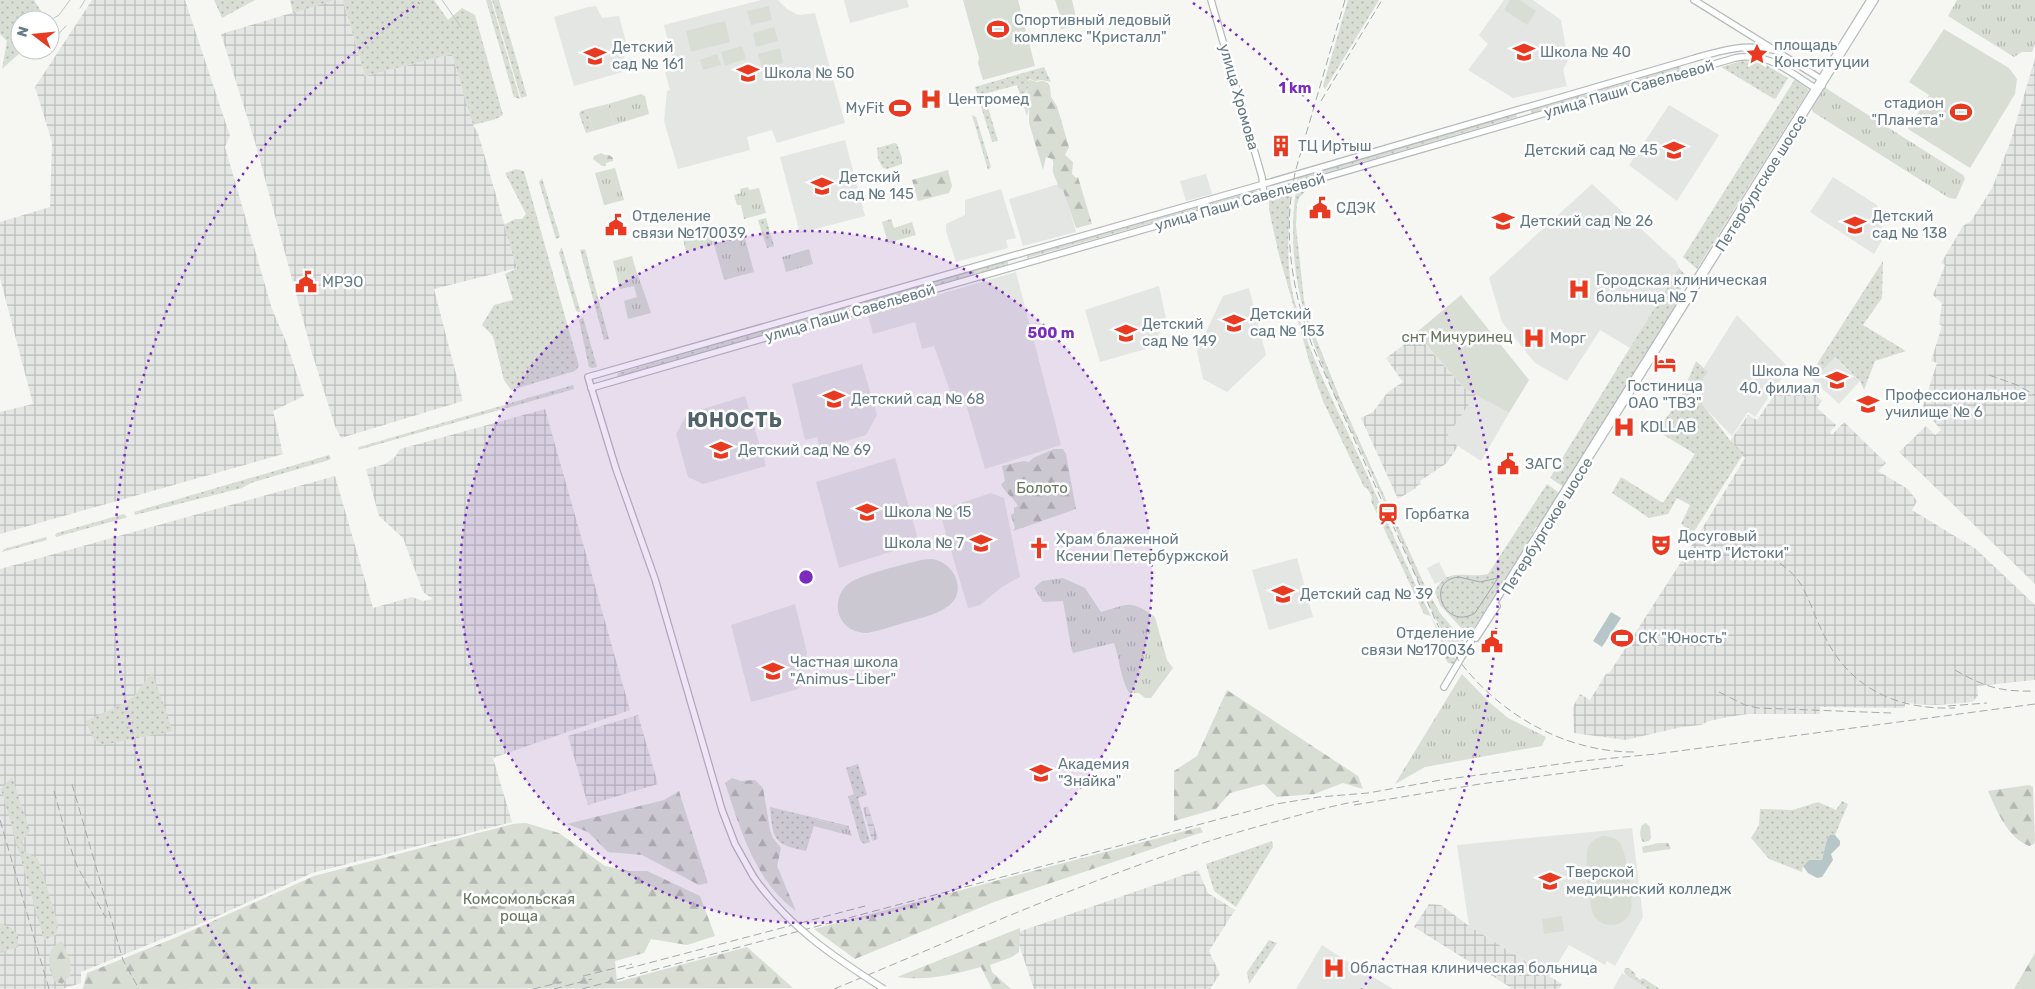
<svg xmlns="http://www.w3.org/2000/svg" width="2035" height="989" viewBox="0 0 2035 989" font-family="Rubik,sans-serif">
  <style>
    .built { fill: #e4e6e4 }
    .industrial { fill: url(#industrial-grid) }
    .grass { fill: url(#grass-dots) }
    .forest { fill: url(#forest-firs) }
    .park { fill: url(#park-tufts) }
    .garden { fill: #d8ded4 }
    .water { fill: #b7c7c9 }
    .lines { fill: none; stroke-linecap: round; stroke-linejoin: round }
    .stream { stroke: #b7c7c9; stroke-width: 1 }
    .major-casing { stroke: #b5babd; stroke-width: 8 }
    .major { stroke: #fff; stroke-width: 5.5 }
    .tram { stroke: #a2aaaf; stroke-width: 1 }
    .rail { stroke: #a2aaaf; stroke-width: 1; stroke-dasharray: 8 4; stroke-linecap: butt }
    .major-bridge-casing { stroke: #b5babd; stroke-width: 8; stroke-linecap: butt }
    .major-bridge { stroke: #fff; stroke-width: 5.5 }
    .ring { fill: none; stroke: #7b2cbf; stroke-width: 2.5; stroke-dasharray: 2.5 5 }
    .labels { text-anchor: middle; stroke-width: 5; stroke-linejoin: round; paint-order: stroke }
    .poi-label { font-size: 15px; fill: #647a85; stroke: #fff; text-anchor: start }
    .street-label { font-size: 15px; fill: #647a85; stroke: #fff }
    .park-label { font-size: 15px; fill: #66775f; stroke: #fff }
    .district-label { font-size: 20px; font-weight: bold; letter-spacing: 1px; fill: #52626a; stroke: #fff }
    .centre { fill: #7b2cbf; stroke: #fff; stroke-width: 2.5 }
    .ring-label { font-size: 15px; text-anchor: middle; font-weight: bold; fill: #7b2cbf; stroke: #fff; stroke-width: 5; stroke-linejoin: round; paint-order: stroke }
  </style>
  <defs>
    <pattern id="industrial-grid" width="8" height="8" patternUnits="userSpaceOnUse" patternTransform="scale(1.25)"><rect width="8" height="8" fill="#e4e6e4"/><path d="M0 4h8M4 0v8" fill="none" stroke="#bcbfbe"/></pattern>
    <pattern id="grass-dots" width="8" height="8" patternUnits="userSpaceOnUse" patternTransform="scale(1.25)"><rect width="8" height="8" fill="#d8ded4"/><path d="M2 2h.1M6 6h.1" fill="none" stroke="#b3b9b2" stroke-width="1.8" stroke-linecap="round"/></pattern>
    <pattern id="forest-firs" width="22" height="20" patternUnits="userSpaceOnUse" patternTransform="scale(1.25)"><rect width="22" height="20" fill="#d8ded4"/><path d="M5 1l3.5 6h-7zM16 11l3.5 6h-7z" fill="#b3b9b2"/></pattern>
    <pattern id="park-tufts" width="24" height="20" patternUnits="userSpaceOnUse" patternTransform="scale(1.25)"><rect width="24" height="20" fill="#d8ded4"/><path d="M3 7l-1-3M5 7V3M7 7l1-3M15 17l-1-3M17 17v-4M19 17l1-3" fill="none" stroke="#b3b9b2"/></pattern>
  </defs>
  <rect width="100%" height="100%" fill="#f6f6f3"/>
  <g class="built">
    <path d="M761,0H778L787,9L798,15L815,13L845,123L777,143L772,130L747,137L750,150L678,169L664,121L667,91L670,90L662,61L672,57L664,25Z"/>
    <path d="M844,0H907L909,7L850,23Z"/>
    <path d="M1504,0H1533L1561,20L1568,60L1563,70L1567,86L1513,98L1468,70L1488,44L1479,35Z"/>
    <path d="M596,6L602,18L619,16L626,42L621,44L627,67L626,71L574,86L554,17L588,7Z"/>
    <path d="M1669,105L1719,135L1677,201L1629,165Z"/>
    <path d="M845,140L865,216L800,233L780,157Z"/>
    <path d="M1206,174L1212,194L1186,201L1180,181Z"/>
    <path d="M1833,177L1877,205L1884,237L1874,254L1810,212Z"/>
    <path d="M1062,183L1076,232L1023,246L1009,199Z"/>
    <path d="M1592,184L1676,261L1679,268L1630,348L1600,330L1567,381L1535,363L1502,322L1489,278Z"/>
    <path d="M1001,189L1016,238L1006,240L1008,248L956,262L946,231V224L965,215V200Z"/>
    <path d="M1016,272L1061,445L985,469L966,404L955,405L934,346L922,349L915,322L873,334L868,315Z"/>
    <path d="M1159,286L1166,319L1153,347L1100,362L1085,310Z"/>
    <path d="M1249,288L1266,355L1227,392L1203,379L1197,351L1223,296Z"/>
    <path d="M1737,315L1789,368L1755,417L1748,412L1732,436L1689,391Z"/>
    <path d="M1834,357L1860,381L1839,404L1813,380Z"/>
    <path d="M862,364L877,415L866,435L820,449L817,437L805,440L792,384Z"/>
    <path d="M1476,394L1509,413L1481,461L1446,438Z"/>
    <path d="M745,396L766,466L703,484L688,477L676,434L687,414Z"/>
    <path d="M895,458L919,543L839,568L816,482Z"/>
    <path d="M991,493L1004,498L1020,577L1002,587L980,605L968,608L939,510Z"/>
    <path d="M1297,558L1313,617L1269,630L1252,570Z"/>
    <path d="M1439,562L1447,578L1435,584L1427,568Z"/>
    <path d="M795,604L807,653L798,689L751,702L731,625Z"/>
    <path d="M1632,828L1643,917L1615,966L1607,961L1605,965L1569,945L1550,976L1469,926L1457,845Z"/>
    <path d="M1322,945L1345,960L1393,989H1296Z"/>
    <path d="M1622,973L1649,989H1613Z"/>
  </g>
  <g class="industrial">
    <path d="M92,0H185L230,136L225,147L272,309L287,344L304,396L273,411L283,454L0,534V412L33,404L0,278V222L50,207L52,142L35,87Z"/>
    <path d="M335,0H343L365,76L452,54L473,125L478,133L517,268L434,289L463,401L341,438L335,426L312,353L255,142L221,34Z"/>
    <path d="M2035,58V584L1899,452L1926,426L1935,435L1941,430L1927,413L1921,412L1937,363L1931,361L1942,326L1939,324L1942,303L1933,295L1945,265L1941,263L1963,226L1971,221L1992,188L2010,143Z"/>
    <path d="M1417,335L1464,388L1476,394L1446,438L1458,446L1447,463L1420,481L1421,484L1415,487L1416,488L1398,499L1361,418L1373,412L1388,392L1403,382L1386,358Z"/>
    <path d="M1803,382L1822,401L1817,408L1836,425L1830,432L1832,435L1844,422L1886,463L1878,471L1908,489L1917,501L1912,510L1976,549L2035,605V680L1977,686L1978,696L1972,702L1937,705L1915,704L1906,702L1904,708L1820,707V714H1748L1728,717L1709,721L1701,725L1682,727L1625,740L1574,733L1573,708L1575,703L1580,694L1590,700L1606,674L1610,672L1692,545L1745,458L1728,444L1748,415L1757,420L1780,387L1793,396Z"/>
    <path d="M545,409L630,710L493,758L512,822L312,873L209,920L81,972V983L62,989H0V569L335,476L373,608L412,597L423,601L433,599L423,592L403,538L379,516L366,469L385,464L395,457L400,449Z"/>
    <path d="M638,715L658,784L588,805L568,736Z"/>
    <path d="M868,806L878,839L872,841L863,808Z"/>
    <path d="M1198,870L1208,893L1235,910L1209,951L1220,974L1210,989H1034L1015,933Z"/>
    <path d="M1429,904L1441,905L1469,926L1562,984L1559,989H1513L1414,927Z"/>
  </g>
  <g class="grass">
    <path d="M0,0H34L47,20H20V50H23L2,69L7,41L0,34Z"/>
    <path d="M214,0H255L222,18Z"/>
    <path d="M290,0H335L293,13Z"/>
    <path d="M343,0H434L448,20L462,8L475,15L503,115L496,119L473,125L452,54L365,76Z"/>
    <path d="M486,0H491L520,99L514,97Z"/>
    <path d="M492,0H499L527,96L521,98Z"/>
    <path d="M1348,0H1379L1325,89L1323,86Z"/>
    <path d="M1742,61L1763,63L1788,78L1776,98L1774,99L1721,67Z"/>
    <path d="M1680,65L1681,69L1532,113L1530,110Z"/>
    <path d="M1044,67L1051,82L1041,80L1035,81L1030,79L1027,81L1028,88L1023,97L1028,111L1027,116L1017,85L984,94L998,141L992,142L978,97L979,96H978L975,87Z"/>
    <path d="M1795,79L1809,90L1697,269L1683,257Z"/>
    <path d="M587,109L593,131L586,133L579,114L581,111Z"/>
    <path d="M1515,113L1517,117L1297,181L1298,176Z"/>
    <path d="M972,115L976,117L991,167L988,170Z"/>
    <path d="M895,143L897,144L902,158V164L887,169L883,168L878,159L877,148Z"/>
    <path d="M516,169L524,171L579,366L575,371L511,390L504,380L493,336L482,325L494,305L513,300L505,274L517,268L504,225L515,219H522L526,214L505,173Z"/>
    <path d="M542,178L560,237L556,239L539,182Z"/>
    <path d="M1311,185L1299,198L1297,205L1296,226L1304,300L1308,318L1339,396L1425,586L1440,613L1464,641V647L1458,657C1427,610 1405,549 1382,497C1337,395 1279,306 1296,190Z"/>
    <path d="M1255,189L1257,191L1254,194L1027,258L1028,254Z"/>
    <path d="M1286,192L1290,194C1289,229 1285,264 1294,299C1310,359 1340,414 1365,470C1393,532 1420,604 1457,661L1454,664L1448,663L1439,646L1441,640L1431,616L1424,614L1371,501L1372,497L1367,488L1364,487L1323,401L1310,364L1279,255L1269,210V199Z"/>
    <path d="M766,218L774,246L767,248L758,220Z"/>
    <path d="M561,248H562L581,313L576,311L559,253Z"/>
    <path d="M585,249L609,339L604,340L580,250Z"/>
    <path d="M1005,261L1008,262V265L866,305L864,302L865,300Z"/>
    <path d="M1883,261L1882,298L1863,325L1906,351L1875,361L1864,390L1860,381L1835,357L1813,380L1810,375Z"/>
    <path d="M1679,268L1688,278L1679,292L1682,295L1564,487L1550,478Z"/>
    <path d="M845,307L847,311L619,377L617,376L618,373Z"/>
    <path d="M583,317L597,367L592,368L589,367L579,320Z"/>
    <path d="M1696,361L1708,372L1693,392L1732,443L1744,453L1693,533L1681,524L1690,505L1677,498L1668,514L1649,518L1612,493L1621,477L1663,503L1695,454L1657,431L1681,397Z"/>
    <path d="M573,385L574,389L358,450L359,447Z"/>
    <path d="M329,455L331,458L329,460L251,483L242,488L135,515L134,512L137,511Z"/>
    <path d="M1547,484L1561,494L1540,527H1536L1529,540L1530,543L1522,557H1519L1473,630L1464,631L1440,605L1435,592C1446,565 1467,579 1488,574Z"/>
    <path d="M124,514L127,517L125,518L56,537L55,535L57,533Z"/>
    <path d="M46,537L47,540L2,552L4,549Z"/>
    <path d="M152,673L173,731L103,745L93,739L86,721L123,704L134,696Z"/>
    <path d="M858,764L867,795L858,798L870,842L864,844L860,840L848,796L854,794L846,768Z"/>
    <path d="M12,777L30,831L22,841L24,851L38,859L58,924L56,935L44,940L1,789Z"/>
    <path d="M1842,801L1848,804L1835,835H1830L1827,839L1822,860H1809L1803,866L1802,872L1769,859L1751,838L1759,825L1760,809L1793,810L1818,802L1836,810Z"/>
    <path d="M770,807L849,826V828L816,819L806,851C773,844 773,840 770,807Z"/>
    <path d="M1272,841L1273,847L1236,907L1214,891L1206,864Z"/>
    <path d="M0,923L11,928L18,935V947L0,953Z"/>
    <path d="M1269,940L1277,943L1249,984L1247,972Z"/>
    <path d="M1625,968H1629L1636,974L1635,976L1640,980L1643,978L1660,989H1648L1626,975L1624,972Z"/>
  </g>
  <g class="forest">
    <path d="M1055,0H1072L1078,26L1061,29L1058,24L1060,15Z"/>
    <path d="M1030,80L1037,82C1042,80 1047,81 1050,86L1051,97L1057,106L1069,147L1065,155L1073,162L1072,174L1076,178L1078,177L1092,224L1076,228L1063,190L1058,187C1058,181 1054,178 1053,172C1052,166 1055,165 1052,159L1046,157L1043,170L1029,123V111L1024,97L1028,89L1027,81Z"/>
    <path d="M601,153L605,155H609L613,158V161L606,163V166H602L593,159L594,156Z"/>
    <path d="M948,170L952,186L949,193L918,201L912,180Z"/>
    <path d="M1054,449H1063L1066,454L1076,509L1013,531L1015,528L1011,515L1014,513V508L1018,506C1013,497 1005,493 1001,484L1005,481L1002,466L1024,461L1029,462L1033,458Z"/>
    <path d="M1227,690L1358,776L1363,789L1343,783L1314,794L1277,797L1264,784L1230,793L1216,809L1174,821V771L1197,756Z"/>
    <path d="M732,778L741,781L755,780L763,788L770,830L773,838L781,848L777,866L796,911C755,882 740,828 725,783Z"/>
    <path d="M2029,785L2033,787L2035,840L2034,844L2029,846C2007,837 1997,811 1988,791Z"/>
    <path d="M679,791L708,883L699,885L642,855L608,852L588,832L567,824L664,800Z"/>
    <path d="M526,823L559,833L605,866L628,871H647L700,896L715,936L687,945L651,939L644,953L615,961L617,982L747,947L793,988L81,989L83,988L87,973L177,937L314,876L513,824Z"/>
    <path d="M1646,823L1650,827L1651,838L1649,841L1643,842C1639,837 1640,830 1642,825Z"/>
    <path d="M1200,827L1203,832L994,902L855,959L814,929Z"/>
    <path d="M1658,843H1668L1671,849L1643,853L1642,847Z"/>
    <path d="M1020,928L1019,952L1012,957L990,965L992,972L1011,989H992L981,967C952,975 927,981 897,977Z"/>
    <path d="M62,941L71,962L70,976L62,984L54,981C48,965 44,949 62,941Z"/>
    <path d="M2035,953V989H2014Z"/>
  </g>
  <g class="park">
    <path d="M1957,0H2035V43L2032,52H2022L2014,57L1948,16Z"/>
    <path d="M1824,87L1963,175L1965,179L1956,199L1949,198L1813,112L1811,107Z"/>
    <path d="M641,94L645,96L649,114L614,125L608,104Z"/>
    <path d="M615,168L624,200L604,205L595,173Z"/>
    <path d="M748,187L749,190L759,188L766,213L744,219L741,205H737L734,195L741,193L740,189Z"/>
    <path d="M891,219L894,228L912,222L916,235L888,243L882,222Z"/>
    <path d="M712,230L716,243L744,235L754,272L724,280L714,244L686,252L683,238Z"/>
    <path d="M809,249L813,264L786,272L782,257Z"/>
    <path d="M632,256C637,276 645,293 651,313L628,319L624,301L637,297L634,286L620,289L613,261Z"/>
    <path d="M1063,578L1085,588L1101,612C1129,604 1130,599 1155,617L1167,660L1173,668L1151,698H1145L1139,693H1129C1120,676 1120,661 1114,643L1073,653L1071,647L1063,601L1043,602L1034,588L1042,581Z"/>
    <path d="M1462,674L1489,702L1508,718L1546,737L1542,746L1425,767L1395,784Z"/>
    <path d="M815,819L849,828L852,836L813,826Z"/>
  </g>
  <g class="garden">
    <path d="M963,0H1018L1035,66L983,80L978,63L979,58Z"/>
    <path d="M1510,0H1520L1536,11L1527,25L1504,10Z"/>
    <path d="M769,6L772,20L751,25L747,11Z"/>
    <path d="M725,21L730,42L691,52L686,31Z"/>
    <path d="M774,27L778,41L756,47L753,33Z"/>
    <path d="M1944,29L2009,68L2017,79L2015,94L1970,168L1908,129L1929,95L1909,82Z"/>
    <path d="M742,46L746,59L725,66L721,52Z"/>
    <path d="M780,48L783,63L762,68L758,54Z"/>
    <path d="M717,54L721,65L703,70L700,60Z"/>
    <path d="M608,104L614,125L593,131L587,109Z"/>
    <path d="M736,240L739,241L743,256L742,259L736,261L733,259L729,243Z"/>
    <path d="M1461,295L1529,380L1509,413L1464,388L1416,333Z"/>
    <path d="M931,559C941,560 950,566 955,576C969,610 926,616 904,623C892,626 879,631 867,633C856,633 846,628 841,619C834,606 839,589 851,582C866,573 903,565 921,560Z"/>
    <path d="M1603,836C1610,836 1616,838 1620,843C1626,850 1634,902 1631,911C1628,918 1622,924 1614,925C1607,926 1599,923 1594,916C1589,908 1584,856 1588,847C1591,841 1596,838 1603,836Z"/>
    <path d="M1562,916L1564,931L1544,934L1542,919Z"/>
  </g>
  <g class="water">
    <path d="M1611,612L1621,618L1602,647L1593,641Z"/>
    <path d="M1830,835H1835L1840,841V845L1831,854L1833,860L1822,877L1817,878L1808,873L1803,866L1809,860H1822L1827,839Z"/>
  </g>
  <g class="lines">
    <g class="stream">
      <path d="M442,0L461,27"/>
      <path d="M80,8L85,0"/>
      <path d="M54,18L59,15L70,0"/>
      <path d="M50,43L66,26"/>
      <path d="M34,59L43,50"/>
    </g>
    <g class="major-casing">
      <g id="major">
        <path d="M1211,0L1262,177L1264,195"/>
        <path d="M1694,0L1821,79"/>
        <path d="M591,388L1264,195L1735,58C1768,51 1789,72 1815,88L1822,86"/>
        <path d="M1568,492L1875,0"/>
        <path d="M1476,638L1497,606"/>
        <path d="M1444,687L1477,631L1870,0"/>
        <path d="M753,876L735,844L722,810L655,579L616,469L588,377L1264,184L1692,59C1720,51 1744,43 1774,50"/>
      </g>
    </g>
    <use href="#major" class="major"/>
    <path class="tram" d="M1459,577L1480,582L1498,578L1475,613C1444,632 1424,579 1459,577Z"/>
    <g class="rail">
      <path d="M1345,0L1296,169C1282,228 1291,288 1312,345L1435,619C1442,634 1449,649 1460,662C1501,715 1565,752 1634,752"/>
      <path d="M1321,101L1382,0"/>
      <path d="M1989,375L2017,385L2035,395"/>
      <path d="M1739,538C1758,550 1784,562 1798,580C1809,596 1815,618 1824,635C1850,689 1897,710 1955,708"/>
      <path d="M1955,670C1984,687 2001,692 2035,691"/>
      <path d="M1719,692L1745,705L1758,708L1891,713"/>
      <path d="M1948,706L1987,703"/>
      <path d="M72,784L123,960L139,989"/>
      <path d="M54,791L67,838L77,866L106,918"/>
      <path d="M1354,805L1480,784L1626,765"/>
      <path d="M0,820L49,989"/>
      <path d="M626,969L865,906"/>
      <path d="M583,976L632,964"/>
      <path d="M533,989L562,982"/>
      <path d="M554,989L592,979"/>
      <path d="M582,989L1276,804L1319,797L1368,793L1441,780L1582,761L1656,754L2035,704"/>
      <path d="M834,989C973,932 1111,868 1256,827C1290,818 1324,807 1359,801"/>
    </g>
    <g class="major-bridge-casing">
      <path id="major-bridge" d="M753,876C787,926 834,957 884,989"/>
    </g>
    <use href="#major-bridge" class="major-bridge"/>
  </g>
  <circle cx="806" cy="577" r="346" fill="#7b2cbf" fill-opacity=".12"/>
  <g class="ring">
    <circle cx="806" cy="577" r="346"/>
    <path d="M250 989A692 692 0 0 1 419 3M1193 3A692 692 0 0 1 1362 989"/>
  </g>
  <defs>
    <g id="stadium-bare" transform="scale(1.725)"><path d="M0-5a6.5 5 0 1 0 0 10a6.5 5 0 1 0 0-10ZM-3.5-1.8h7v3.6h-7Z" fill="#e93a21" stroke="#fff" stroke-width="2.5" paint-order="stroke"/></g>
    <g id="school-bare" transform="scale(1.725)"><path d="M0-5L7-2L0 1L-7-2ZM-4 1L0 2.5L4 1V4Q0 6-4 4Z" fill="#e93a21" stroke="#fff" stroke-width="2.5" paint-order="stroke"/></g>
    <g id="sight-bare" transform="scale(1.725)"><path d="M0-6L1.8-2.2L6-1.7L2.9 1.2L3.7 5.4L0 3.3L-3.7 5.4L-2.9 1.2L-6-1.7L-1.8-2.2Z" fill="#e93a21" stroke="#fff" stroke-width="2.5" paint-order="stroke"/></g>
    <g id="hospital-bare" transform="scale(1.725)"><path d="M-5-5h3v3.5h4V-5h3V5h-3V1.5h-4V5h-3Z" fill="#e93a21" stroke="#fff" stroke-width="2.5" paint-order="stroke"/></g>
    <g id="building-bare" transform="scale(1.725)"><path d="M-4-6H4V6H1V3H-1V6H-4ZM-2.5-4.3h1.7v1.8h-1.7ZM.8-4.3h1.7v1.8H.8ZM-2.5-1h1.7V.8h-1.7ZM.8-1h1.7V.8H.8Z" fill="#e93a21" stroke="#fff" stroke-width="2.5" paint-order="stroke"/></g>
    <g id="civic-bare" transform="scale(1.725)"><path d="M-.6-6.5H3V-4.5H.6V-3L4-1V1h2V6H-6V1h2V-1L-.6-3ZM-1.2 2.5V6h2.4V2.5Z" fill="#e93a21" stroke="#fff" stroke-width="2.5" paint-order="stroke"/></g>
    <g id="hotel-bare" transform="scale(1.725)"><path d="M-6-4.5h1.5V1H6V5H4.5V3h-9V5H-6ZM-4 0a1.8 1.8 0 1 1 3.6 0ZM.5 0V-2.5h3Q6-2.5 6 0Z" fill="#e93a21" stroke="#fff" stroke-width="2.5" paint-order="stroke"/></g>
    <g id="university-bare" transform="scale(1.725)"><path d="M0-5L7-2L0 1L-7-2ZM-4 1L0 2.5L4 1V4Q0 6-4 4Z" fill="#e93a21" stroke="#fff" stroke-width="2.5" paint-order="stroke"/></g>
    <g id="station-bare" transform="scale(1.725)"><path d="M-3-6H3Q5-6 5-4V2Q5 4 3 4L4.5 6H3L1.5 4h-3L-3 6H-4.5L-3 4Q-5 4-5 2V-4Q-5-6-3-6ZM-3.5-4v3h7v-3ZM-3.5 1v1.5H-2V1ZM2 1v1.5H3.5V1Z" fill="#e93a21" stroke="#fff" stroke-width="2.5" paint-order="stroke"/></g>
    <g id="theatre-bare" transform="scale(1.725)"><path d="M-5-5.5Q0-4 5-5.5V0Q5 5 0 6Q-5 5-5 0ZM-3.3-2.5H-1v1.5H-3.3ZM1-2.5H3.3v1.5H1ZM-2.8 1Q0 5.5 2.8 1Z" fill="#e93a21" stroke="#fff" stroke-width="2.5" paint-order="stroke"/></g>
    <g id="church-bare" transform="scale(1.725)"><path d="M-1.2-6h2.4v3.5h3.3v2.4h-3.3V6h-2.4V-.1h-3.3v-2.4h3.3Z" fill="#e93a21" stroke="#fff" stroke-width="2.5" paint-order="stroke"/></g>
  </defs>
  <g fill-rule="evenodd">
    <use href="#stadium-bare" x="998" y="29"/>
    <use href="#school-bare" x="1524" y="52"/>
    <use href="#sight-bare" x="1757" y="54"/>
    <use href="#school-bare" x="595" y="56"/>
    <use href="#school-bare" x="748" y="73"/>
    <use href="#hospital-bare" x="931" y="99"/>
    <use href="#stadium-bare" x="900" y="108"/>
    <use href="#stadium-bare" x="1961" y="112"/>
    <use href="#building-bare" x="1281" y="146"/>
    <use href="#school-bare" x="1674" y="150"/>
    <use href="#school-bare" x="822" y="186"/>
    <use href="#civic-bare" x="1320" y="208"/>
    <use href="#school-bare" x="1503" y="221"/>
    <use href="#civic-bare" x="616" y="225"/>
    <use href="#school-bare" x="1855" y="225"/>
    <use href="#civic-bare" x="306" y="282"/>
    <use href="#hospital-bare" x="1579" y="289"/>
    <use href="#school-bare" x="1234" y="323"/>
    <use href="#school-bare" x="1126" y="333"/>
    <use href="#hospital-bare" x="1534" y="338"/>
    <use href="#hotel-bare" x="1665" y="363"/>
    <use href="#school-bare" x="1837" y="380"/>
    <use href="#school-bare" x="834" y="399"/>
    <use href="#university-bare" x="1868" y="404"/>
    <use href="#hospital-bare" x="1624" y="427"/>
    <use href="#school-bare" x="721" y="450"/>
    <use href="#civic-bare" x="1508" y="464"/>
    <use href="#school-bare" x="867" y="512"/>
    <use href="#station-bare" x="1388" y="514"/>
    <use href="#school-bare" x="981" y="543"/>
    <use href="#theatre-bare" x="1661" y="545"/>
    <use href="#church-bare" x="1039" y="548"/>
    <use href="#school-bare" x="1283" y="594"/>
    <use href="#stadium-bare" x="1622" y="638"/>
    <use href="#civic-bare" x="1492" y="642"/>
    <use href="#school-bare" x="773" y="671"/>
    <use href="#school-bare" x="1041" y="773"/>
    <use href="#university-bare" x="1550" y="881"/>
    <use href="#hospital-bare" x="1334" y="968"/>
  </g>
  <g class="labels">
    <g class="poi-label">
      <text x="1014" y="25">Спортивный ледовый<tspan x="1014" dy="17">комплекс "Кристалл"</tspan></text>
      <text x="1774" y="50">площадь<tspan x="1774" dy="17">Конституции</tspan></text>
      <text x="612" y="52">Детский<tspan x="612" dy="17">сад № 161</tspan></text>
      <text x="1540" y="57">Школа № 40</text>
      <text x="764" y="78">Школа № 50</text>
      <text x="948" y="104">Центромед</text>
      <text x="1944" y="108" text-anchor="end">стадион<tspan x="1944" dy="17">"Планета"</tspan></text>
      <text x="884" y="113" text-anchor="end">MyFit</text>
      <text x="1298" y="151">ТЦ Иртыш</text>
      <text x="1658" y="155" text-anchor="end">Детский сад № 45</text>
      <text x="839" y="182">Детский<tspan x="839" dy="17">сад № 145</tspan></text>
      <text x="1336" y="213">СДЭК</text>
      <text x="632" y="221">Отделение<tspan x="632" dy="17">связи №170039</tspan></text>
      <text x="1872" y="221">Детский<tspan x="1872" dy="17">сад № 138</tspan></text>
      <text x="1520" y="226">Детский сад № 26</text>
      <text x="1596" y="285">Городская клиническая<tspan x="1596" dy="17">больница № 7</tspan></text>
      <text x="322" y="287">МРЭО</text>
      <text x="1250" y="319">Детский<tspan x="1250" dy="17">сад № 153</tspan></text>
      <text x="1142" y="329">Детский<tspan x="1142" dy="17">сад № 149</tspan></text>
      <text x="1550" y="343">Морг</text>
      <text x="1820" y="376" text-anchor="end">Школа №<tspan x="1820" dy="17">40, филиал</tspan></text>
      <text x="1665" y="391" text-anchor="middle">Гостиница<tspan x="1665" dy="17">ОАО "ТВЗ"</tspan></text>
      <text x="1885" y="400">Профессиональное<tspan x="1885" dy="17">училище № 6</tspan></text>
      <text x="851" y="404">Детский сад № 68</text>
      <text x="1640" y="432">KDLLAB</text>
      <text x="738" y="455">Детский сад № 69</text>
      <text x="1525" y="469">ЗАГС</text>
      <text x="884" y="517">Школа № 15</text>
      <text x="1405" y="519">Горбатка</text>
      <text x="1678" y="541">Досуговый<tspan x="1678" dy="17">центр "Истоки"</tspan></text>
      <text x="1056" y="544">Храм блаженной<tspan x="1056" dy="17">Ксении Петербуржской</tspan></text>
      <text x="964" y="548" text-anchor="end">Школа № 7</text>
      <text x="1300" y="599">Детский сад № 39</text>
      <text x="1475" y="638" text-anchor="end">Отделение<tspan x="1475" dy="17">связи №170036</tspan></text>
      <text x="1638" y="643">СК "Юность"</text>
      <text x="790" y="667">Частная школа<tspan x="790" dy="17">"Animus-Liber"</tspan></text>
      <text x="1058" y="769">Академия<tspan x="1058" dy="17">"Знайка"</tspan></text>
      <text x="1566" y="877">Тверской<tspan x="1566" dy="17">медицинский колледж</tspan></text>
      <text x="1350" y="973">Областная клиническая больница</text>
    </g>
    <g class="street-label">
      <text transform="translate(1629 89) rotate(-16)" y="5">улица Паши Савельевой</text>
      <text transform="translate(1239 97) rotate(74)" y="5">улица Хромова</text>
      <text transform="translate(1761 183) rotate(-58)" y="5">Петербургское шоссе</text>
      <text transform="translate(1240 202) rotate(-16)" y="5">улица Паши Савельевой</text>
      <text transform="translate(850 313) rotate(-16)" y="5">улица Паши Савельевой</text>
      <text transform="translate(1547 526) rotate(-58)" y="5">Петербургское шоссе</text>
    </g>
    <g class="park-label">
      <text x="1457" y="342">снт Мичуринец</text>
      <text x="1042" y="493">Болото</text>
      <text x="519" y="904">Комсомольская<tspan x="519" dy="17">роща</tspan></text>
    </g>
    <g class="district-label">
      <text x="735" y="427">ЮНОСТЬ</text>
    </g>
  </g>
  <circle cx="806" cy="577" r="8" class="centre"/>
  <g class="ring-label">
    <text x="1295" y="93">1 km</text>
    <text x="1051" y="338">500 m</text>
  </g>
  <g transform="translate(35 35) rotate(286)"><circle r="24" fill="#ffffff" stroke="#c1cace"/>
  <path d="M0-4L9 19L0 12L-9 19Z" fill="#e93a21"/>
  <text y="-8" font-size="14" font-weight="bold" text-anchor="middle" fill="#647a85">N</text>
  </g>
</svg>
